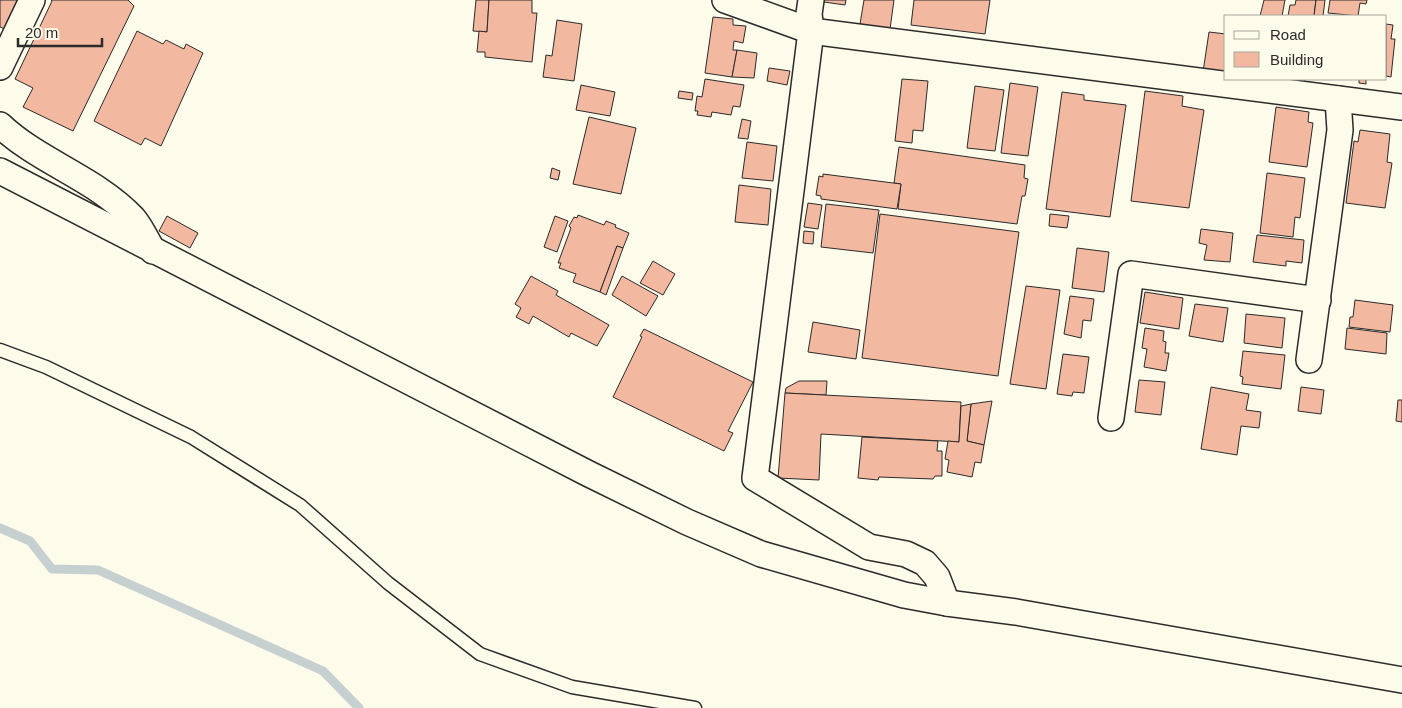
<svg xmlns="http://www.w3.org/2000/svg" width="1402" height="708" viewBox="0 0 1402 708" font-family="Helvetica,sans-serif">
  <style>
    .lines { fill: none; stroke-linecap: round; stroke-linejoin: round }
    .stream { stroke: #c7d0d0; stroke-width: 9 }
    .building { fill: #f2b8a0; stroke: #2b2b2b }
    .lane-casing { stroke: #2b2b2b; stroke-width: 15 }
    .street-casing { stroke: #2b2b2b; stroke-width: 28 }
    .lane { stroke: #fdfbea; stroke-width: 12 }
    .street { stroke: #fdfbea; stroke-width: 25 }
  </style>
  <rect width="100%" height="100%" fill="#fdfbea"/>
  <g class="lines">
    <path class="stream" d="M0,528L30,541L52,569L98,570L323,671L359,708"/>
  </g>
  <g class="building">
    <path d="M0,0H24L12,32L0,27Z"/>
    <path d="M51,0H128L134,6L73,131L23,107L33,88L15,79L52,1Z"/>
    <path d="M476,0H489L487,32L473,31Z"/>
    <path d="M489,0H532V13H537L532,62L485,57V52H477L479,31L487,32Z"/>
    <path d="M824,0H846L845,5L824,2Z"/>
    <path d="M864,0H894L890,29L860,24Z"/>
    <path d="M914,0H990L985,34L911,25Z"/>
    <path d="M1264,0H1285L1282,16H1260Z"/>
    <path d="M1296,0H1316L1314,16H1288L1290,5H1295Z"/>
    <path d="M1316,0H1325L1323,16H1314Z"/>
    <path d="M1330,0H1367L1366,4L1360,3L1358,16L1328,13Z"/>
    <path d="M713,17L733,19V25L746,26L743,43L734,41L733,50H737L732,77L705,73Z"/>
    <path d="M557,20L582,24L574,81L543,77L546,55L552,56Z"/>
    <path d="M1386,24L1393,25L1391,39H1395L1391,77L1386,76Z"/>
    <path d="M137,31L163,44L166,40L184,49L186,44L203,53L161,146L145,138L141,145L94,121Z"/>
    <path d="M1209,32L1226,34L1225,75L1203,72Z"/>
    <path d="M737,50L757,53L754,78L732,77Z"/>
    <path d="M769,68L790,71L787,85L767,81Z"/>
    <path d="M705,79L744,85L740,107L733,106L731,115L712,112L711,117L697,115L698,111H695L697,96L702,97Z"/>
    <path d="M902,79L928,81L923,131L913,130L912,143L895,141Z"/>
    <path d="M1281,79H1305V83Z"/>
    <path d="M1359,79H1366V84L1359,83Z"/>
    <path d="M1010,83L1038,87L1028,156L1001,153Z"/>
    <path d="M581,85L615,92L610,116L576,110Z"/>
    <path d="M975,86L1004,90L995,151L967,148Z"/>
    <path d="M679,91L693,93L692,100L678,98Z"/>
    <path d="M1145,91L1183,96L1182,106L1204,110L1189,208L1131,201Z"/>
    <path d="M1062,92L1084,95V100L1126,105L1110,217L1046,209Z"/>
    <path d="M1276,107L1309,112L1308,122L1313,123L1307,167L1269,162Z"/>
    <path d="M589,117L636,128L621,194L573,184Z"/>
    <path d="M742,119L751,121L748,139L738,138Z"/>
    <path d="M1360,130L1390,134L1387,162L1392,163L1385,208L1346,203L1354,141L1358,142Z"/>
    <path d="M747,142L777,146L773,181L742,178Z"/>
    <path d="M899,147L1025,165L1024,178L1028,179L1025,196H1022L1017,224L898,209L901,184L894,183Z"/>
    <path d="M552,168L560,171L558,180L550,178Z"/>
    <path d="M1267,173L1305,178L1300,218L1295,217L1293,237L1260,233Z"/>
    <path d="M823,174L901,184L897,209L821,199V196L816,195L819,176L823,177Z"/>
    <path d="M739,185L771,189L768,225L735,222Z"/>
    <path d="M808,203L822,205L818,229L804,227Z"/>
    <path d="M826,204L879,210L873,253L821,247Z"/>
    <path d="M880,214L1019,232L998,376L862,358Z"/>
    <path d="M1050,214L1069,216L1067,228L1049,226Z"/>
    <path d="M578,215L604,225L606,221L616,225L615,227L629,233L623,248L617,246L600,292L573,282L576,274L559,268L561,263H558L571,228L569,226L574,217L577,218Z"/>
    <path d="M167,216L198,233L190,248L159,231Z"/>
    <path d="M555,216L568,221L557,252L544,247Z"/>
    <path d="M1201,229L1233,233L1230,262L1204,260L1207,245L1199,243Z"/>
    <path d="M804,231L814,232L813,244L803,243Z"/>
    <path d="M1257,235L1304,240L1302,263L1286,261V266L1253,262Z"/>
    <path d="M617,246L623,248L606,295L600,292Z"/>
    <path d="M1077,248L1109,252L1104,292L1072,288Z"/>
    <path d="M653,261L675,274L663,295L640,283Z"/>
    <path d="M531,276L558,291L556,295L609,325L597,346L571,333L569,337L533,316L529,324L516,317L521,308L515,304Z"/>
    <path d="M622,276L658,296L646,316L612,295Z"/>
    <path d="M1026,286L1060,290L1046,389L1010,384Z"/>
    <path d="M1145,292L1183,298L1179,329L1140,323Z"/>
    <path d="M1070,296L1094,299L1091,321L1083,320L1081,338L1064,334Z"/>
    <path d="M1355,300L1393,305L1390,332L1349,327L1350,317H1353Z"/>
    <path d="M1195,304L1228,308L1223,342L1189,336Z"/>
    <path d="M1246,314L1285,318L1282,348L1244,343Z"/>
    <path d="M813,322L860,330L856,359L808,352Z"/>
    <path d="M1145,328L1164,331L1163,341L1166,342L1165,353H1169L1166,371L1144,367L1147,349L1142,348Z"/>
    <path d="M1347,328L1387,333L1386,354L1345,349Z"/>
    <path d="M644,329L753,382L728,431L733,433L724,451L613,397L642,337L640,336Z"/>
    <path d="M1243,351L1285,355L1281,389L1242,384L1243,377L1240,376Z"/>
    <path d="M1063,354L1089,357L1084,393L1073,392L1072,396L1057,394Z"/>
    <path d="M1139,380L1165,382L1161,415L1135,412Z"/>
    <path d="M799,381H827L826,395L785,393L786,388Z"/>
    <path d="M1211,387L1249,394L1246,410L1261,412L1259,428L1241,426L1237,455L1201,449Z"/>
    <path d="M1301,387L1324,390L1321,414L1298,411Z"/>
    <path d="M785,393L961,402L959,442L821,434L819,480L778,478Z"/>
    <path d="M1398,400H1402V422L1396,421Z"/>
    <path d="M992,401L984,445L967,441L971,404Z"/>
    <path d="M971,404L967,441L984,445L981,463L975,462L972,477L947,472L949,460L945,459L948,441L959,442L961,406Z"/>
    <path d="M862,437L938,441L937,451H942V476H935L933,479L879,477L878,480L858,478Z"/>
  </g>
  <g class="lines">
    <g class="lane-casing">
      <path id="lane" d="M0,350L46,367L191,437L300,505L388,583L480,654L572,687L695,708"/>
    </g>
    <g class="street-casing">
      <g id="street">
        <path d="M725,0L811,31L1402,107"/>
        <path d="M811,0L809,14L811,31L755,478L869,547L906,554L925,563L937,577L947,603"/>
        <path d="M0,67L32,0"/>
        <path d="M0,125C39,162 95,178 133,218C141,227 147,241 153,251"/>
        <path d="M0,171L589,474L687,522L761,554L904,595L947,603L1016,612L1402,680"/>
        <path d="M1309,360L1340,130L1338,99"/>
        <path d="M1111,418L1131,274L1318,300"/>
      </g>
    </g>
    <use href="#lane" class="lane"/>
    <use href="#street" class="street"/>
  </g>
  <rect x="1224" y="15" width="162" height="65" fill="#fdfbea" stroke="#a9a89e"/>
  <rect x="1234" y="31" width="25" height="8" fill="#fdfbea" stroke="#a9a89e"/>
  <text x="1270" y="40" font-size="15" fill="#2b2b2b">Road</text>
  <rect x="1234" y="52" width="25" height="15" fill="#f2b8a0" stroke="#a9a89e"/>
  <text x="1270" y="65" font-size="15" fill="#2b2b2b">Building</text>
  <path d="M18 38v8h84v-8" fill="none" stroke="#2b2b2b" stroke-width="2.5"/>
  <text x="25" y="38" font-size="15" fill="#2b2b2b" stroke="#fdfbea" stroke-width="4" paint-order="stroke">20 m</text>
</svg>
